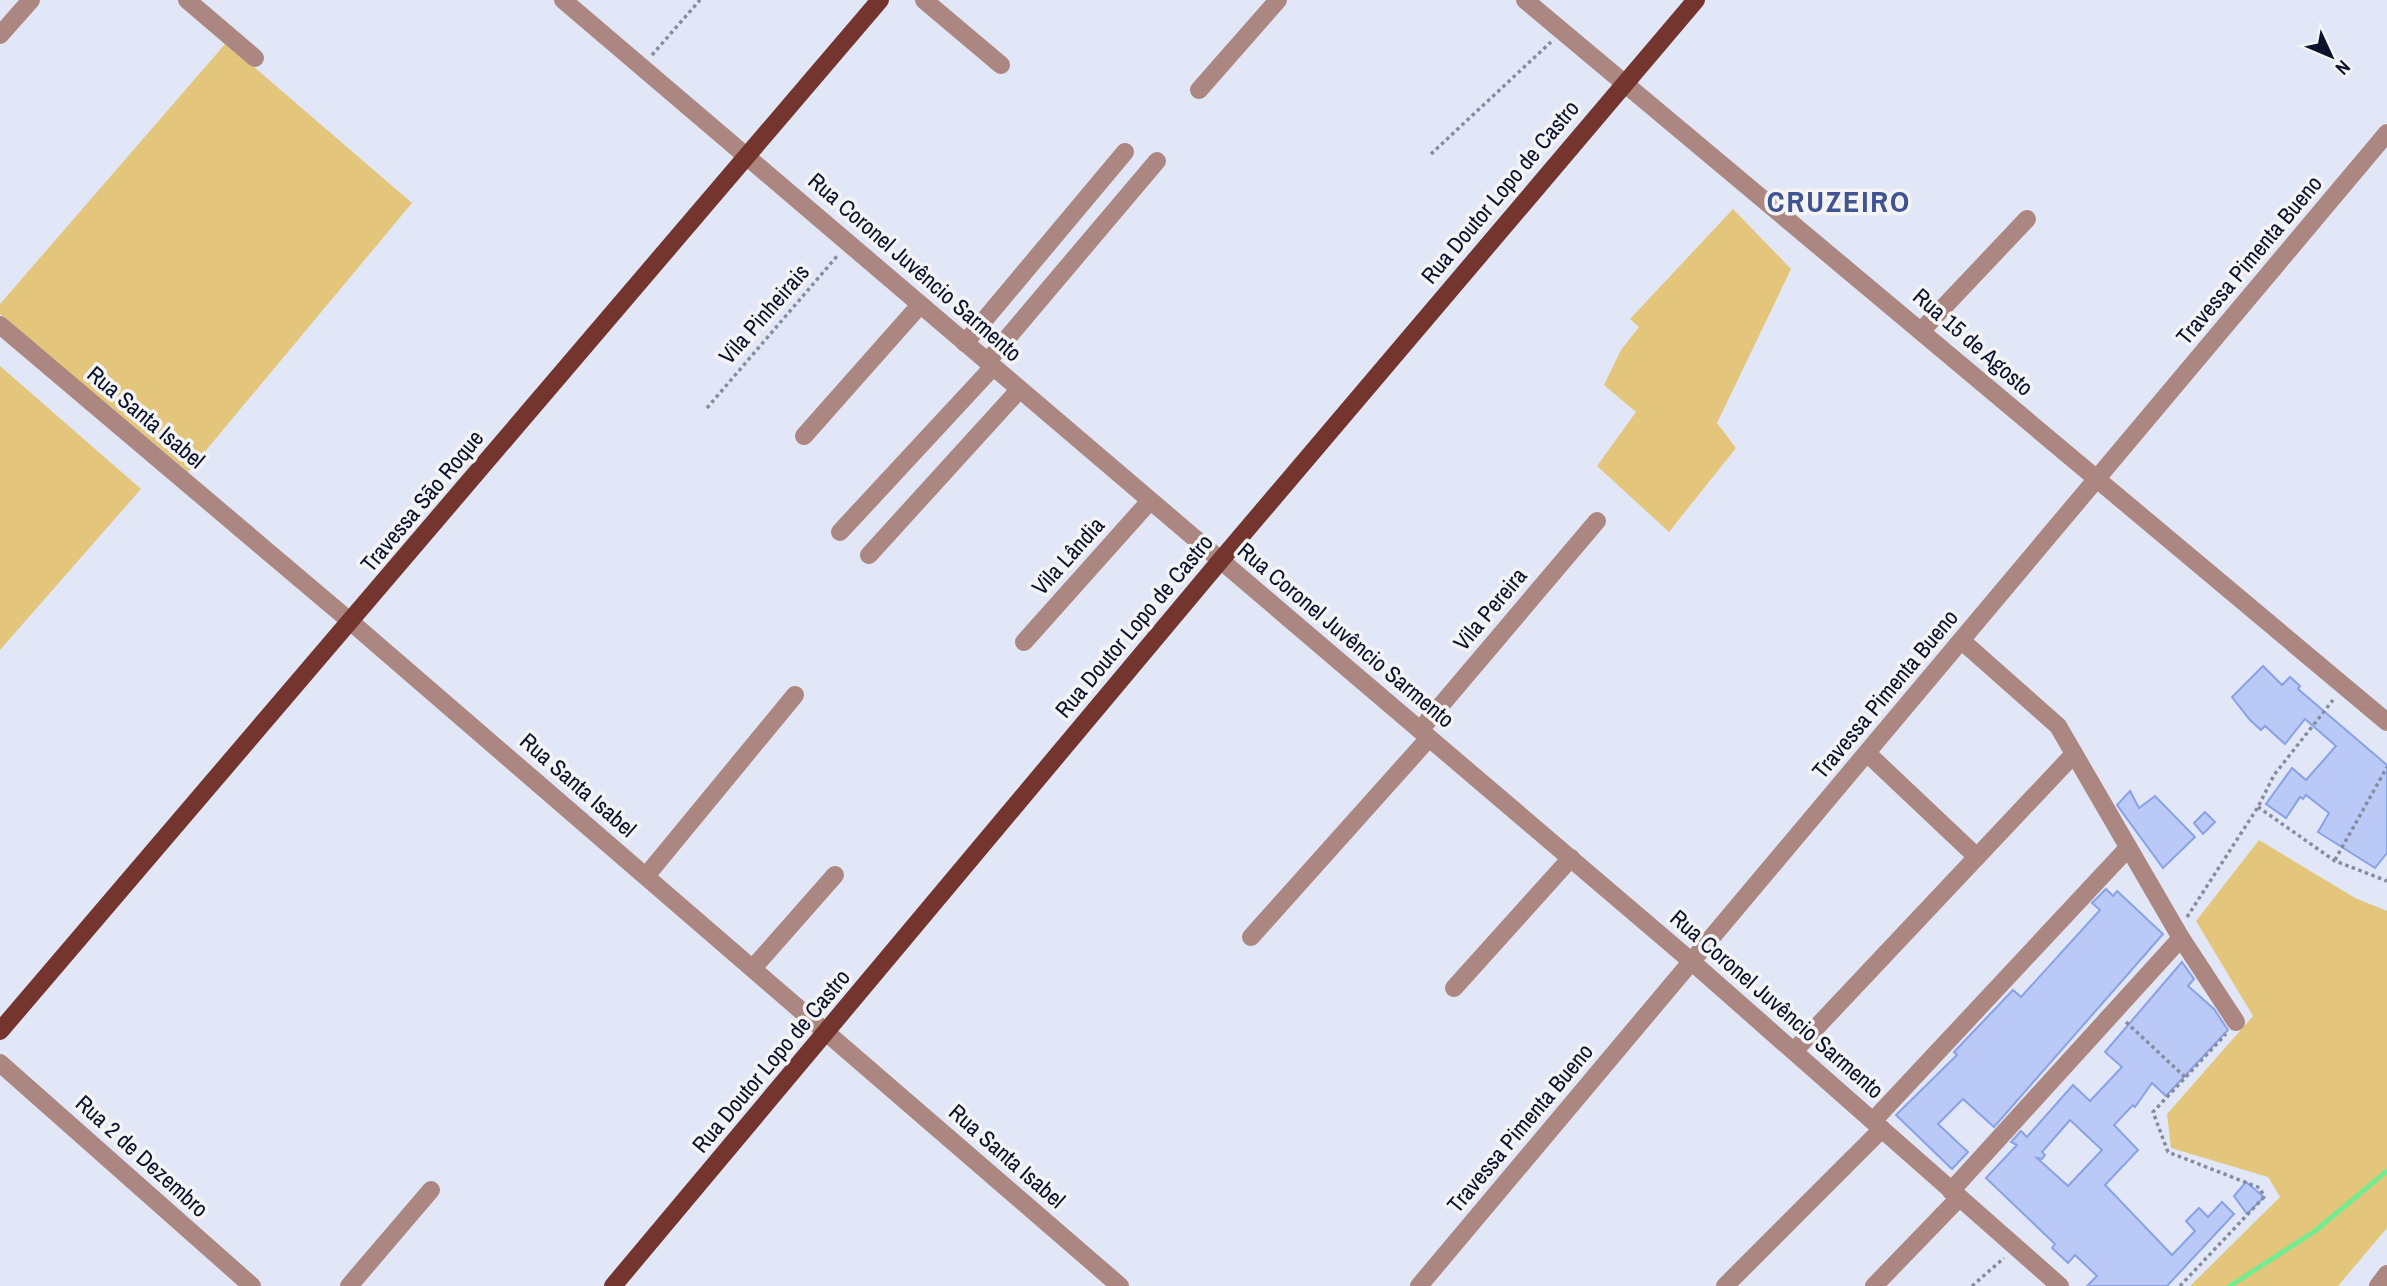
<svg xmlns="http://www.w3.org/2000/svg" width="2387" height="1286" viewBox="0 0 2387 1286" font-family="'Archivo Narrow',sans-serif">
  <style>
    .green { fill: #e3c67c }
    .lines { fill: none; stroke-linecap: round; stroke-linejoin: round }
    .stream { stroke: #76ea90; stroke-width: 5 }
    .building { fill: #bac9f5; stroke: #89a1e6; stroke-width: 2; fill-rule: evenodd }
    .path { stroke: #868ca0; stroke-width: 3.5; stroke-dasharray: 3.5 3.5; stroke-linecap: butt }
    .minor { stroke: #ac8680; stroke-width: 18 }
    .major { stroke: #73352d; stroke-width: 18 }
    .labels { text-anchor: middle; stroke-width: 7; stroke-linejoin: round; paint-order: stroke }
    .street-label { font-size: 23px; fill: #0b122c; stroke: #f4f4f4 }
    .district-label { font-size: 30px; font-weight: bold; letter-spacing: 2px; fill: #405392; stroke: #f4f4f4 }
  </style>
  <rect width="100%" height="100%" fill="#e1e7f6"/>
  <g class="green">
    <path d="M226,43L412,203L188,472L0,314V304Z"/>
    <path d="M1733,209L1791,269L1717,423L1736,448L1669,532L1597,466L1636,412L1604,385L1621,350L1639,327L1630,319Z"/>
    <path d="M0,366L141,489L0,650Z"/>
    <path d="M2259,840L2355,898L2387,911V1228L2338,1286H2190L2280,1197L2268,1177L2171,1148L2167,1114L2253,1016L2196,921Z"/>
  </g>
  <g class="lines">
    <path class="stream" d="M2230,1286L2315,1231L2387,1171"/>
  </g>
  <g class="building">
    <path d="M2263,666L2282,685L2290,677L2300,686L2298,689L2387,765V853L2375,868L2318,832L2329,813L2306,795L2303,799L2300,797L2286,818L2266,804L2292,768L2306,780L2336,746L2305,719L2285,744L2265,726L2261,730L2250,720L2232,697Z"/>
    <path d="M2130,791L2139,808L2155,796L2195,837L2163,868L2117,805Z"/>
    <path d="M2205,812L2215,822L2203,834L2194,823Z"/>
    <path d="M2106,889L2113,896L2117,891L2163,934L1994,1127L1963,1099L1938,1124L1968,1152L1952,1169L1896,1115L1957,1055L1954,1052L2013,990L2021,997L2100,910L2092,903Z"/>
    <path d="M2182,962L2194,979L2188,986L2214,1009L2228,1030L2166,1096L2152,1083L2135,1107L2133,1105L2114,1125L2138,1150L2105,1185L2172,1255L2195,1231L2186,1221L2199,1208L2208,1217L2222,1202L2234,1214L2167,1286H2087L2097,1276L2075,1255L2068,1263L2052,1248L2055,1244L1986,1178L2017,1145L2011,1142L2021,1131L2027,1137L2073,1085L2090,1101L2122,1067L2105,1052ZM2070,1120L2102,1150L2068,1186L2037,1158L2042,1159L2045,1155L2042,1152Z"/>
    <path d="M2246,1182L2264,1197L2247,1214L2234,1196Z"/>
  </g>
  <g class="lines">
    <g class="path">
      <path d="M652,55L700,0"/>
      <path d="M1431,154L1551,42"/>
      <path d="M707,408L838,255"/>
      <path d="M2258,807L2335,861L2387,881"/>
      <path d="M2335,860L2387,767"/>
      <path d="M2187,917L2258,807L2274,775L2333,700"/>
      <path d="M2126,1022L2186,1078"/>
      <path d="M1972,1286L2004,1258"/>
      <path d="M2180,1286L2264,1197L2260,1188L2168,1152L2153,1112L2226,1034"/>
    </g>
    <g class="minor">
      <path d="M187,0L255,58"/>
      <path d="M563,0L1691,961L2060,1286"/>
      <path d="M924,0L1001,65"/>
      <path d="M1525,0L2387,722"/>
      <path d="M0,35L31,0"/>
      <path d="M1199,90L1278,0"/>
      <path d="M0,325L351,622L1120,1286"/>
      <path d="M1922,330L2027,219"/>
      <path d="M965,343L1125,152"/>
      <path d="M987,362L1157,161"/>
      <path d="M804,436L920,305"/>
      <path d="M840,532L993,367"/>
      <path d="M869,555L1019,390"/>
      <path d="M1962,641L2058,726L2181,938L2236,1022"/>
      <path d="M1024,642L1149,502"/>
      <path d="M1420,730L1597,521"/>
      <path d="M1868,754L1977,857"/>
      <path d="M646,876L795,695"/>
      <path d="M1251,937L1429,738"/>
      <path d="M753,968L835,875"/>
      <path d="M1454,988L1571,858"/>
      <path d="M1794,1051L2074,754"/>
      <path d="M0,1063L252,1286"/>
      <path d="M1873,1121L2128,848"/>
      <path d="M1951,1191L2181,938"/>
      <path d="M349,1286L431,1190"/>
      <path d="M1419,1286L2387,133"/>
      <path d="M1725,1286L1882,1129"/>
      <path d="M1874,1286L1959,1198"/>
      <path d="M2378,1286L2387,1274"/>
    </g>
    <g class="major">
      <path d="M0,1031L880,0"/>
      <path d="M613,1286L1220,561L1696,0"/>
    </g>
  </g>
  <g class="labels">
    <g class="street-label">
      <text transform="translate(1500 192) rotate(-50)" y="8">Rua Doutor Lopo de Castro</text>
      <text transform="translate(2249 260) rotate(-50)" y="8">Travessa Pimenta Bueno</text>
      <text transform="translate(915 267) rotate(41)" y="8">Rua Coronel Juvêncio Sarmento</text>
      <text transform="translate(764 314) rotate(-49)" y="8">Vila Pinheirais</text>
      <text transform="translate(1973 342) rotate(41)" y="8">Rua 15 de Agosto</text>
      <text transform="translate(146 417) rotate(40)" y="8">Rua Santa Isabel</text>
      <text transform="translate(422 501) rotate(-50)" y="8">Travessa São Roque</text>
      <text transform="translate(1068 556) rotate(-48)" y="8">Vila Lândia</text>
      <text transform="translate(1490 609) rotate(-50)" y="8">Vila Pereira</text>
      <text transform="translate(1134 626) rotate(-50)" y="8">Rua Doutor Lopo de Castro</text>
      <text transform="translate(1346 635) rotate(40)" y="8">Rua Coronel Juvêncio Sarmento</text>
      <text transform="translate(1885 694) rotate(-50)" y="8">Travessa Pimenta Bueno</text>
      <text transform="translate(578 785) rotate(41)" y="8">Rua Santa Isabel</text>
      <text transform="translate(1777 1004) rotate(41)" y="8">Rua Coronel Juvêncio Sarmento</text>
      <text transform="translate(771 1061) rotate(-50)" y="8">Rua Doutor Lopo de Castro</text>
      <text transform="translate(1520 1128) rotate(-50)" y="8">Travessa Pimenta Bueno</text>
      <text transform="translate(142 1156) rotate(42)" y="8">Rua 2 de Dezembro</text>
      <text transform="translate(1007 1156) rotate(41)" y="8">Rua Santa Isabel</text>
    </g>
    <g class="district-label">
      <text x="1839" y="212">CRUZEIRO</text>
    </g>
  </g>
  <g transform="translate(2331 56) rotate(134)" stroke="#f4f4f4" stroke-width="5" paint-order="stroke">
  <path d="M0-5L12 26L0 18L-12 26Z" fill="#0b122c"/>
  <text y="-10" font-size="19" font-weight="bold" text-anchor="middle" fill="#0b122c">N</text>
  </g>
</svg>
